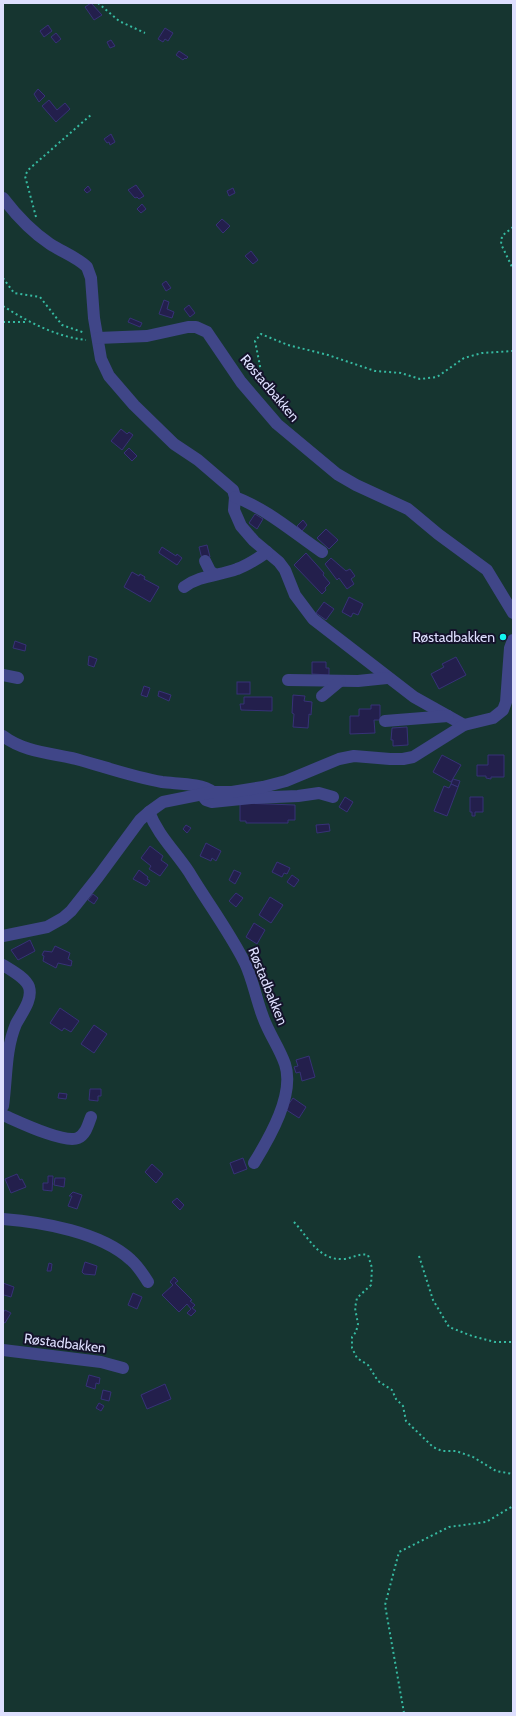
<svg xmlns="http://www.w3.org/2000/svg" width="516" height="1716" viewBox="0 0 516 1716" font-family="Cabin,sans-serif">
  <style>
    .green { fill: #163530 }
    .building { fill: #231f4c; stroke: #373277 }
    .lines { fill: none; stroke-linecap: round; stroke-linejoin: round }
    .path { stroke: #36baa1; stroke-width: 2; stroke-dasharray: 2 3; stroke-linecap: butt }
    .minor { stroke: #404688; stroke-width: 12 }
    .poi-dot { fill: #12f6f0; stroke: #14132b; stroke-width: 1.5 }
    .labels { text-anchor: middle; stroke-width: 4; stroke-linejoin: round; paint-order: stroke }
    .street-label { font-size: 14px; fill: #dedffe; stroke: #14132b }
    .poi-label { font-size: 14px; fill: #dedffe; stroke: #14132b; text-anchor: end }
  </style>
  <rect width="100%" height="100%" fill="#14132b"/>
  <rect class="green" x="3" y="3" width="510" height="1710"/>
  <g class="building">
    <path d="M91,3L102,15L94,20L85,7Z"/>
    <path d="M48,25L52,31L44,37L40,31Z"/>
    <path d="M165,28L173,33L168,41L165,39L163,42L158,39Z"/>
    <path d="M56,33L61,39L56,43L51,37Z"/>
    <path d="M111,40L115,46L110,48L107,42Z"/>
    <path d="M179,51L188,57L186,59L185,58L183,60L176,55Z"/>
    <path d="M38,89L45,96L39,102L34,94Z"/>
    <path d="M49,100L57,110L65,103L70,109L56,122L42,106Z"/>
    <path d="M111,134L115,142L110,145L109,142L107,143L104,139Z"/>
    <path d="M136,185L144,196L139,199L137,197L135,198L128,190Z"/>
    <path d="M88,186L91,190L87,193L84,190Z"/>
    <path d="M233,188L235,193L229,196L227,191Z"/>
    <path d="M142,204L146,209L141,213L137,209Z"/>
    <path d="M222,219L230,226L223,233L216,225Z"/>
    <path d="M251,251L258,260L253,264L245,256Z"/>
    <path d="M166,281L171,288L166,291L162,284Z"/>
    <path d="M164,300L169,302L167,309L174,312L172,318L159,314Z"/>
    <path d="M189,305L195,313L190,317L184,309Z"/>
    <path d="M130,318L142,323L140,327L128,322Z"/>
    <path d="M121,429L127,434L129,432L133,435L122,450L111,441Z"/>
    <path d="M129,448L137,456L132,461L124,453Z"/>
    <path d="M255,514L263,519L257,529L249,523Z"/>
    <path d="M303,520L307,525L302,531L297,526Z"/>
    <path d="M326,529L338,540L329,549L317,538Z"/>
    <path d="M207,545L210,557L202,559L199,547Z"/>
    <path d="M162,547L176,556L177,554L182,558L177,565L159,553V552Z"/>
    <path d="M306,553L324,573L323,575L330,583L325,588L326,590L322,594L294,565Z"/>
    <path d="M331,558L346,571L350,569L355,576L351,579L354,584L347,589L339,578L337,580L325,564Z"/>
    <path d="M132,572L139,576L140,574L145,577L144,579L159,587L150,602L124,587Z"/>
    <path d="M349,597L363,604L358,615L353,613L351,617L342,612Z"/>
    <path d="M324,602L334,609L326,620L316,613Z"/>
    <path d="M441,634L448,639L445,644L438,639Z"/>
    <path d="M15,641L26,645L25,651L13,648Z"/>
    <path d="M89,656L97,659L94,667L88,665Z"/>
    <path d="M456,657L466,675L439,689L431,674L444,667L442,664Z"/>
    <path d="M312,662H326V668H329V675L312,674Z"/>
    <rect x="237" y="682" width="13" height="12"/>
    <path d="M144,686L150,688L147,697L141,695Z"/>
    <path d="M159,691L171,695L169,701L158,696Z"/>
    <path d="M293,695L305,696L304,701L312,702L311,715L309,714L308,728L293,727L294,714L292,713Z"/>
    <path d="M244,697H272V711L241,710L240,704H244Z"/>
    <path d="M371,705H380V720H374L375,733L350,734V716H359V709H371Z"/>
    <path d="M407,727L408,745L393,746V740H391L392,728Z"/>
    <path d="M442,755L461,765L451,782L433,772Z"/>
    <path d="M488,755H504V777H491V779L486,778V776H477V765H488Z"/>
    <path d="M453,779L460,781L458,787L451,784Z"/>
    <path d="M451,784L458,787L447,816L434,811L444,786L449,788Z"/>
    <path d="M345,797L353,802L347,812L339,807Z"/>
    <path d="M470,797H483V812H475V816H472V812H470Z"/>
    <path d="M240,803L295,805V820H288V823H246V821H240Z"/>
    <path d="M329,824L330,831L317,833L316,825Z"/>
    <path d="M186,825L191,828L187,833L183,829Z"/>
    <path d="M206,843L221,851L216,861L212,858L211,861L200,856Z"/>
    <path d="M150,846L163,856L161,860L168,865L160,876L149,869L151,866L141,858Z"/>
    <path d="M277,862L290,868L287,874L284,873L282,877L272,872Z"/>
    <path d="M139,870L148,877L147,879L150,881L146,886L133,879Z"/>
    <path d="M234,870L241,873L235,884L229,880Z"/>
    <path d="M292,875L299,880L294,887L287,882Z"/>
    <path d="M236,893L243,898L236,907L229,901Z"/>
    <path d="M93,894L98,898L94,904L88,900Z"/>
    <path d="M270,897L283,905L271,923L259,915Z"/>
    <path d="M254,923L265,930L257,944L246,937Z"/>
    <path d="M30,940L35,951L18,960L11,950Z"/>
    <path d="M55,946L70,953L68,959L72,961L71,966L58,963L56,968L43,961L44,956L42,955L44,951L52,952Z"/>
    <path d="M60,1008L79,1021L71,1032L64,1028L62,1031L50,1023Z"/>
    <path d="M94,1025L107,1034L94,1053L81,1044Z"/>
    <path d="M309,1056L315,1077L302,1081L300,1072L296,1073L294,1067L298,1066L296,1060Z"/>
    <path d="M90,1089H101V1096H98V1101L89,1100Z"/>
    <path d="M59,1093L67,1094L66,1099L58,1098Z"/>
    <path d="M293,1098L306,1107L299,1118L285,1109Z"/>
    <path d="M243,1158L247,1169L234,1174L230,1163Z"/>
    <path d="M152,1164L163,1174L156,1183L145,1172Z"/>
    <path d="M17,1174L20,1180L22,1179L26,1187L11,1193L5,1179Z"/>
    <path d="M48,1176H53L52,1191L43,1190V1183H48Z"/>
    <path d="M55,1178H65L64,1187L54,1185Z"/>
    <path d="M73,1192L82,1195L77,1209L68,1206L72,1196H69Z"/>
    <path d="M177,1198L184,1205L180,1210L172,1202Z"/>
    <path d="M85,1262L97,1266L95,1275L84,1274L82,1272Z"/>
    <path d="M49,1263L52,1264L51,1271H47Z"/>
    <path d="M174,1277L178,1281L175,1283L192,1300L190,1301L195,1305L192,1308L196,1311L191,1316L187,1313L191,1309L187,1304L179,1312L162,1295L173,1285L170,1282Z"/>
    <path d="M3,1283L14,1287L11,1297L4,1295L3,1297Z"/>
    <path d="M133,1293L142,1297L137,1309L128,1305Z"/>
    <path d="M5,1310L11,1313L5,1323L3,1322V1313Z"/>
    <path d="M89,1375L100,1378L99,1384L96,1383L95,1389L86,1386Z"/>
    <path d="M165,1384L171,1399L147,1409L141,1395Z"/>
    <path d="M103,1390L111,1392L109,1401L101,1399Z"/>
    <path d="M99,1403L104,1406L101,1411L96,1408Z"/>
  </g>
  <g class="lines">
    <g class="path">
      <path d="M98,3L119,21L145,33"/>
      <path d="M36,217L25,176L28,170L92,114"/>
      <path d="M513,227L502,236L501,244L513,269"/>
      <path d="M3,278L14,293L40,297L62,325L85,333"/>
      <path d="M3,306C28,322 57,337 86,340"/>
      <path d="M3,322H28"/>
      <path d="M262,387L260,366L255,341L261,334L288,345L328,355L375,371L401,373L420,379L437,377L464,358L482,353L513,351"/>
      <path d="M294,1222C309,1238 319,1261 344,1259C353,1258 359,1253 368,1255L372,1268L371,1285L357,1298L355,1308L358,1324L356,1332L352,1337V1348L357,1358L368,1365L378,1381L392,1390L396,1399L403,1406L406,1421L433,1447L442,1451H456L473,1457L496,1471L513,1474"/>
      <path d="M419,1256L433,1300L449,1327L472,1336L495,1342H513"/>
      <path d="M404,1713L385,1605L399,1552L449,1527L486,1522L513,1506"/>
    </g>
    <g class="minor">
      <path d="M3,198C16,215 32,232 50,244C62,252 77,257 87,267L91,278L94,318L101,359L109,376L134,405L174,444L198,460L233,490L235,497L234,510L241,526L254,541L279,562L285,570L295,595L313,619L414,697L464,725"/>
      <path d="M98,338L147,336L188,327H196L207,332L241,382L277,424L337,474L356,485L408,509L438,534L487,570L513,613"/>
      <path d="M235,497C267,509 294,533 322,552"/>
      <path d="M205,561L210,571L214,574"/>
      <path d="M184,587C200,575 219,576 237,569C248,565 257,559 267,552"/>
      <path d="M3,675L18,678"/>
      <path d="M288,680L358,681L387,678"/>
      <path d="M322,696L340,681"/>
      <path d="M385,721L448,716"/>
      <path d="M3,736C24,752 51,753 76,759C105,767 133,777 162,782C177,784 201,783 213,792"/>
      <path d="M202,795L206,800L212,802L251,798L298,796L319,793L333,797"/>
      <path d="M149,812C158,835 175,851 189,872C207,902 229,931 245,963C253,980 256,999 263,1017C269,1034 279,1047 285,1064C295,1094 270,1137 254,1163"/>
      <path d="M3,936L47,927L63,918L71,911L98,877L140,820L149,812L163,802L213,792H232L263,787L286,781L339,759L354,756L390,759H403L413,757L464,725L493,718L503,710L506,702L510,648L513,640"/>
      <path d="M3,965C11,970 26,978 29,987C33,1000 21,1014 16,1024C5,1050 7,1079 3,1106"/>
      <path d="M3,1115C17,1121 64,1144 78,1138C86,1134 88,1125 91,1117"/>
      <path d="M3,1219C42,1222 101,1232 131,1260C138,1266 143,1274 148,1282"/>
      <path d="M3,1350L101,1362L123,1368"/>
    </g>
  </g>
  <circle class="poi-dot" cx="503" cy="637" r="4"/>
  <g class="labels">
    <g class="street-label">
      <text transform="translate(270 388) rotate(50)" y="5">Røstadbakken</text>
      <text transform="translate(268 986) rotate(68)" y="5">Røstadbakken</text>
      <text transform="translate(65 1343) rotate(7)" y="5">Røstadbakken</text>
    </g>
    <g class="poi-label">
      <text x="495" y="642">Røstadbakken</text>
    </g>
  </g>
  <rect width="516" height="1716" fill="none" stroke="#dedffe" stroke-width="8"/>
</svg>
